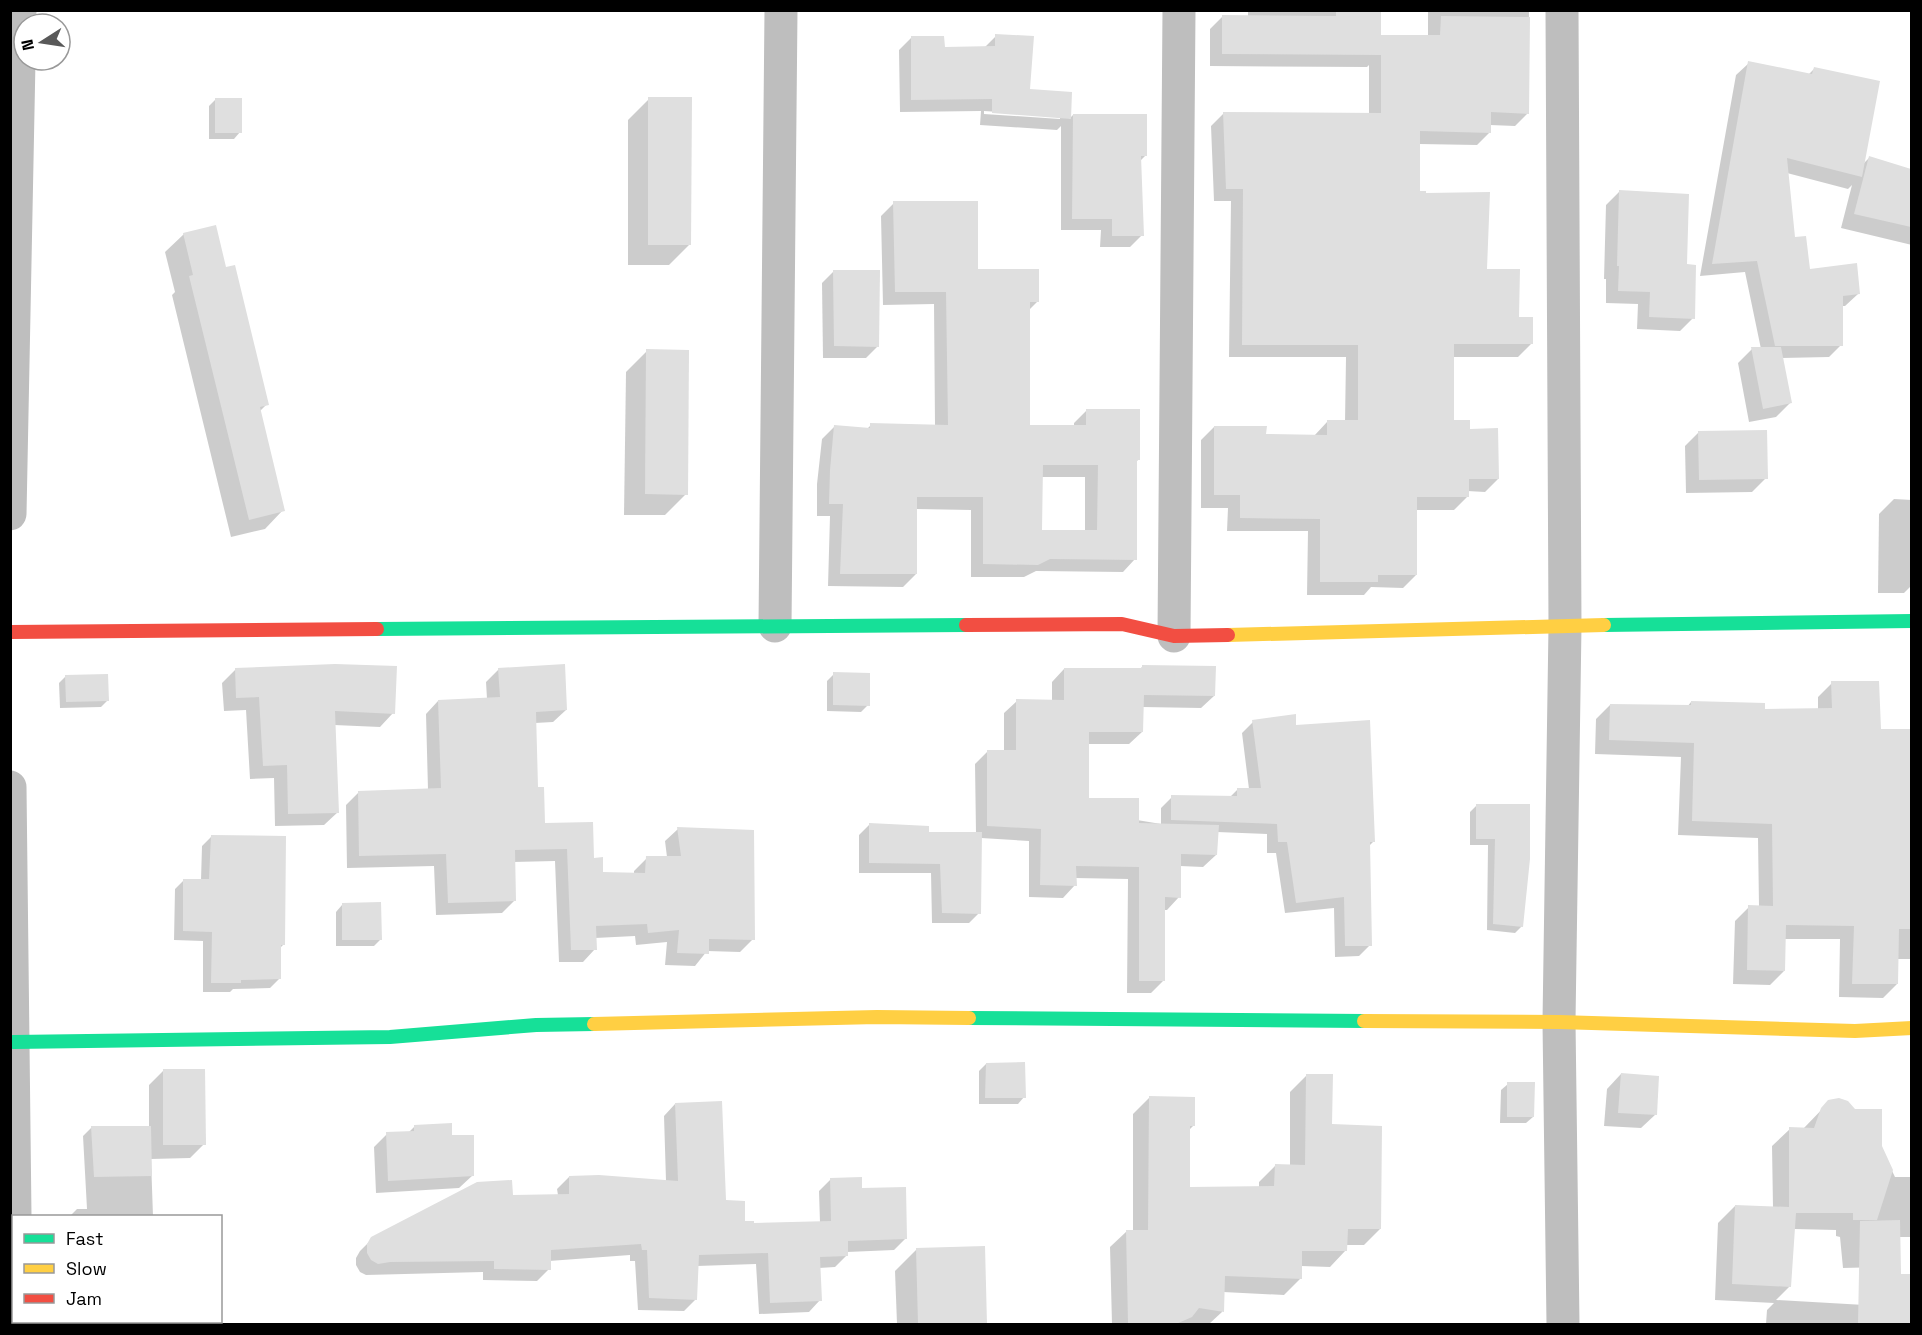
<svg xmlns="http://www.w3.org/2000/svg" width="1922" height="1335" viewBox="0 0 1922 1335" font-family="'Space Grotesk',sans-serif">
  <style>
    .shadow { fill: #0003; fill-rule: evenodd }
    .building { fill: #dfdfdf; fill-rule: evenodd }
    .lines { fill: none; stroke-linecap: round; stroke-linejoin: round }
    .street { stroke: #bebebe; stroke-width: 33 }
    .fast { stroke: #16e098; stroke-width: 14 }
    .slow { stroke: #ffcf43; stroke-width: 14 }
    .jam { stroke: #f24e42; stroke-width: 14 }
  </style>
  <rect width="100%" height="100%" fill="#fff"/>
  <g class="shadow">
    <path d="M1248,10H1379V39L1428,37V10H1529L1528,113L1515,126L1490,125V132L1477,145L1419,144V192L1485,271L1518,319L1531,344L1518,357H1453L1452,422L1468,430L1498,479L1485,492L1467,491V497L1454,510H1416V575L1403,588L1371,587L1364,595H1307L1308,531H1227L1228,508H1201V440L1214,427L1265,436H1314L1327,422H1345L1346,357H1229L1231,201H1214L1211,126L1224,113L1369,115V65L1367,67L1210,66V29L1223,16H1248Z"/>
    <path d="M996,36L1029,91L1070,93L1069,119L1073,115L1146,155L1140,161L1142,235L1130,247H1100L1101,230H1061V126L1057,130L980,125L981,111L900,112L899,50L911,38L943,48H984ZM984,111L1060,116V119L984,114Z"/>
    <path d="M1749,63L1808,75L1814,69L1863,164L1869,158L1912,171V245L1841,228L1852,185L1848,189L1787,173L1794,239L1808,270L1858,294L1845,306H1841V345L1829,357L1782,358L1790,403L1776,417L1749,422L1738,363L1752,349H1761L1745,272L1700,276L1736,75Z"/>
    <path d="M216,99L240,132L234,139H209V106Z"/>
    <path d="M649,99L690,244L669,265H628V120Z"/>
    <path d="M1619,192L1685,266L1693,318L1680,331L1637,329L1638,304L1606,303V279H1604L1606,205Z"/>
    <path d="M894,203L977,270L1037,302L1029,310V426H1074V423L1087,410L1138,460L1135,463V559L1123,572L1036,571L1024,577H971V510L916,509V574L903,587L828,586L830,516H817V484L822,439L835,426L867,429L871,425L935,426L934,304L883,305L881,216ZM1041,477H1085V531H1041Z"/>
    <path d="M184,234L225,269L267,404L260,411L283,510L265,529L231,537L172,295L175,292L165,252Z"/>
    <path d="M834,271L878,346L866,358H823L822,283Z"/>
    <path d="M647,351L686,494L665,515H624L626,372Z"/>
    <path d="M1699,432L1766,478L1752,492L1686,493L1685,446Z"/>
    <path d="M1894,499L1912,500V585L1904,593H1878L1879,514Z"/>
    <path d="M1142,667L1214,696L1201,708L1142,707V732L1129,744H1087V799L1137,820L1161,824V808L1172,797L1229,798L1238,789H1249L1242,733L1253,722L1295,727L1373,842L1369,846L1370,945L1359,956L1335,957L1334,908L1285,913L1276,853H1267V834L1217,832L1216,855L1203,867L1180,866L1179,897L1167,910H1164L1163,981L1151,993H1127L1128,879L1075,878V885L1063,898L1029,897V841L981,838L979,913L969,923H932L931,873H859V835L869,825L928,833L976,834L975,764L988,751L1004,752V713L1017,701H1052V682L1064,669L1139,670Z"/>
    <path d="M236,669L393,713L380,727L334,725L338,812L324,825L275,826L274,778L250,779L246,710L224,711L222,683Z"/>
    <path d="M499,669L566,710L553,722L535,723L536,789L544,825L593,859L602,873L634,874V871L647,858L667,857L665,841L678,829L753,939L740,952L707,951L695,966L665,965L667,942L636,945L635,936L595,938V949L583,962H559L555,861L513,862L515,900L502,913L436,915L434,866L347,868L346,805L359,792L428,790L426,714L438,701L487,699L486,682Z"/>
    <path d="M834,674L868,705L861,712L827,711V681Z"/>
    <path d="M66,676L108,700L101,707L60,708L59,683Z"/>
    <path d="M1832,683L1879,730H1912V959H1897V984L1883,998L1839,997L1840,939H1785L1784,971L1770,985L1733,984L1735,921L1749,907H1759L1758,838L1678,835L1681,757L1595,754L1596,719L1610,705L1687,707L1691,702L1763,711L1818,710V697Z"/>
    <path d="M1477,805H1529L1522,926L1515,933L1487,930L1488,845H1470V812Z"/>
    <path d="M211,837L284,944L279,949V979L270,988L233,989L230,992H203V941L174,940L175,889L184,880H201L202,846Z"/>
    <path d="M342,905L381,939L374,946H336V912Z"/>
    <path d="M986,1064L1024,1097L1018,1104H979V1071Z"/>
    <path d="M163,1071L204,1144L190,1158L151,1159L153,1216H70L77,1209H87L83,1136L92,1127L149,1128V1085Z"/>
    <path d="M1621,1074L1656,1114L1641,1128L1604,1126L1607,1089Z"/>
    <path d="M1307,1075L1380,1229L1364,1245H1346V1250L1330,1267L1301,1266V1278L1284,1295L1223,1292L1222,1312L1209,1324H1112L1110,1247L1127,1231H1133V1114L1149,1098L1194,1125L1189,1130L1188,1188H1259V1182L1275,1166H1290V1092Z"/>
    <path d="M1508,1084L1533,1117L1526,1123H1500L1501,1090Z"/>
    <path d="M1829,1102L1880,1146L1895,1177H1912V1237H1899L1882,1267L1843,1268L1840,1237L1836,1236V1230L1794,1229L1790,1286L1776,1300L1882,1306V1324H1766L1767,1310L1774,1303L1715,1300L1718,1223L1735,1206L1773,1208L1772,1146L1790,1129H1803Z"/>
    <path d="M675,1104L724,1202L744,1223L753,1225L820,1223L819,1191L831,1179L861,1189L906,1238L894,1250L847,1252V1255L835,1267L819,1268L820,1300L809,1312L759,1314L756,1264L697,1266L696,1299L684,1311L638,1310L635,1261H630V1255L549,1261V1269L537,1281L483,1280V1272L366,1275L360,1272L356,1265V1258L360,1251L372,1239L511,1196L558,1195L557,1189L569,1177L666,1181L664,1116Z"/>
    <path d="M415,1126L451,1136L473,1175L459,1188L376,1193L374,1147L387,1134L408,1133Z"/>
    <path d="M984,1248L986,1324H897L895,1271L916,1250Z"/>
  </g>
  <g class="building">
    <path d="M1336,10H1381V55L1222,54V15L1336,16Z"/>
    <path d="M1441,16L1530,17L1529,114L1491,112V133L1420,131V191H1426V193L1490,192L1487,269H1520L1519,317H1533V344H1454V420H1470V429L1498,428L1499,479H1469V497H1417V575H1378V582H1320V519L1240,518V495H1214V426H1267L1266,434L1327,435V420H1358V345H1242L1243,189H1226L1223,112L1381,113V35H1440Z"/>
    <path d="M995,34L1034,36L1030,89L1072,92L1071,119L992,113V99L911,100V36H944L945,47L995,46Z"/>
    <path d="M1748,61L1812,74L1814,67L1880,81L1862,177L1787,158L1795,237L1806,236L1810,269L1857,263L1860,294L1843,296V346H1775L1757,261L1712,264Z"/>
    <path d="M648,97H692L691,245H648Z"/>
    <rect x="215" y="98" width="27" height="35"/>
    <path d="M1073,114H1147V156H1141L1144,236H1112V219H1072Z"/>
    <path d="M1869,156L1911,169V227L1854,214Z"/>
    <path d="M1619,190L1689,194L1687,264L1696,265L1695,319L1649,317L1650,292L1618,291L1619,266H1617Z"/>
    <path d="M893,201H978V269H1039V302H1030V425H1086V409H1140V460H1137V560L1050,559L1038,565L983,564V497H917V574H840L843,504H829L830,470L834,425L870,428V423L948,425L946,292H895ZM1043,465H1098L1097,530H1042Z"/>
    <path d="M216,225L226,267L235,265L269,405L260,407L285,511L249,520L189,276L193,275L183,233Z"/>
    <path d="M833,270H880L879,347L834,346Z"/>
    <path d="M1751,347H1781L1792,403L1763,409Z"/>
    <path d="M646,349L689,350L688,495L645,494Z"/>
    <path d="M1767,430L1768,479L1699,480L1698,431Z"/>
    <path d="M335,664L397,666L395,714L335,711L339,813L288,814L287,765L263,766L259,697L236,698L235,668Z"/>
    <path d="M565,664L567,710L536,712L538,787H544L545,823L593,822L594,858L603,857V872L645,873L646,856H681L677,827L754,830L755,940L709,939V954L677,953L679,930L648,933L647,924L596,926L597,950H571L567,849L515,850L516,901L448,903L446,854L359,856L358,791L441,788L438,700L500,697L498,668Z"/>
    <path d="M1142,665L1216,666L1215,696L1144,695L1143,732H1089V798H1139V823L1219,825L1217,855L1181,854V898L1165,897V981H1139V867L1076,866L1077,886L1040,885L1041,829L987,826V750H1016V699L1064,700V668H1142Z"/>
    <path d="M833,672L870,673V706L833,705Z"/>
    <path d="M108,674L109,701L66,702L65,675Z"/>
    <path d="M1831,681H1879L1881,729H1911V929H1899L1898,984H1852L1854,926L1786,925L1785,971L1747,970L1748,905L1773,906L1772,824L1692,821L1694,743L1609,740L1610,704L1691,705V701L1765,703V709L1832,708Z"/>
    <path d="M1296,714V725L1370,720L1375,842H1370L1372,946H1345L1344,897L1296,903L1287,842H1278L1277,824L1171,820V795L1237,796V788H1261L1252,720Z"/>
    <path d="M1476,804H1530V859L1523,927L1493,924L1495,839H1476Z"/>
    <path d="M869,823L929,826V832H982L981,914L942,913L940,864L869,863Z"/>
    <path d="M211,835L286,836L285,945H281V979L241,980V983H211L212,932L183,931V879H209Z"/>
    <path d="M381,902L382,940H342V903Z"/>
    <path d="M1025,1062L1026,1098H985L986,1063Z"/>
    <path d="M163,1069H205L206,1145H163Z"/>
    <path d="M1621,1073L1659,1076L1657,1115L1618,1113Z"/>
    <path d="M1306,1074H1333L1332,1124L1382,1126L1381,1229H1348L1347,1251H1302V1279L1225,1276L1224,1312L1199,1308L1192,1317L1176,1324L1128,1323L1126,1230H1148L1149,1096L1195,1097V1126H1190V1187L1274,1186L1275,1164L1305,1165Z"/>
    <path d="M1507,1082H1535L1534,1117H1507Z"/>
    <path d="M1839,1098L1848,1101L1855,1109H1882V1146L1893,1170L1877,1220H1853V1213H1796L1791,1287L1732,1284L1735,1205L1789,1207V1127L1814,1128L1821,1108L1828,1100Z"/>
    <path d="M722,1101L726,1200L745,1201V1221H754V1223L831,1221L830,1178L862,1177V1188L906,1187L907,1239L848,1241V1256L820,1257L822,1301L770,1303L768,1253L699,1255L697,1300L649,1298L647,1250H642L641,1244L551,1250V1270L494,1269V1261L390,1262L378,1264L371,1260L367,1253V1244L371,1237L477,1182L512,1180L513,1195L569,1194V1176L599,1175L678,1181L675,1103Z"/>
    <path d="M452,1123V1135H474V1176L388,1181L386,1132L414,1131V1125Z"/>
    <path d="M91,1126H151L152,1176L94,1177Z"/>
    <path d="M1900,1220L1901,1274H1911V1324H1858L1860,1221Z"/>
    <path d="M985,1246L987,1324H918L916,1248Z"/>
  </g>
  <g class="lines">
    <g class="street">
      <path d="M1562,10L1565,626L1559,1022L1563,1324"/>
      <path d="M10,514L20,10"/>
      <path d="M775,626L781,10"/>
      <path d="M1174,636L1179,10"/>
      <path d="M10,787L15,1216"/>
      <path d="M16,1322V1324"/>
    </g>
    <g class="fast">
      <path d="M1604,625L1912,621"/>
      <path d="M377,629L966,625"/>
      <path d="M969,1018L1364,1021"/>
      <path d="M13,1042L390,1037L536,1025L594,1024"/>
    </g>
    <g class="slow">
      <path d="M1228,635L1604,625"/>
      <path d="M1364,1021L1559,1022L1855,1031L1912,1028"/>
      <path d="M594,1024L877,1017L969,1018"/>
    </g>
    <g class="jam">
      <path d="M966,625L1122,624L1174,636L1228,635"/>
      <path d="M10,632L377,629"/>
    </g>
  </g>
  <rect width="1922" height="1335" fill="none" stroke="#000000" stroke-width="24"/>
  <rect x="12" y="1215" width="210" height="108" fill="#ffffff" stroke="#999999" stroke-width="1.5"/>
  <rect x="24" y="1234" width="30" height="9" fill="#16e098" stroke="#999999" stroke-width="1.5"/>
  <text x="66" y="1245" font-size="18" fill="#000000">Fast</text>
  <rect x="24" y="1264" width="30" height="9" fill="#ffcf43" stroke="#999999" stroke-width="1.5"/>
  <text x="66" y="1275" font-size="18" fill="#000000">Slow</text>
  <rect x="24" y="1294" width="30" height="9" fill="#f24e42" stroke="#999999" stroke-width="1.5"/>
  <text x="66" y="1305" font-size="18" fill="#000000">Jam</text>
  <g transform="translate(42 42) rotate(258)"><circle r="28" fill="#ffffff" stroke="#999999" stroke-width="1.5"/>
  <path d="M0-4.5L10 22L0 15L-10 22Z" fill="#595959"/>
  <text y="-9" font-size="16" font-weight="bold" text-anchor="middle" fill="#000000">N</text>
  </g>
</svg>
